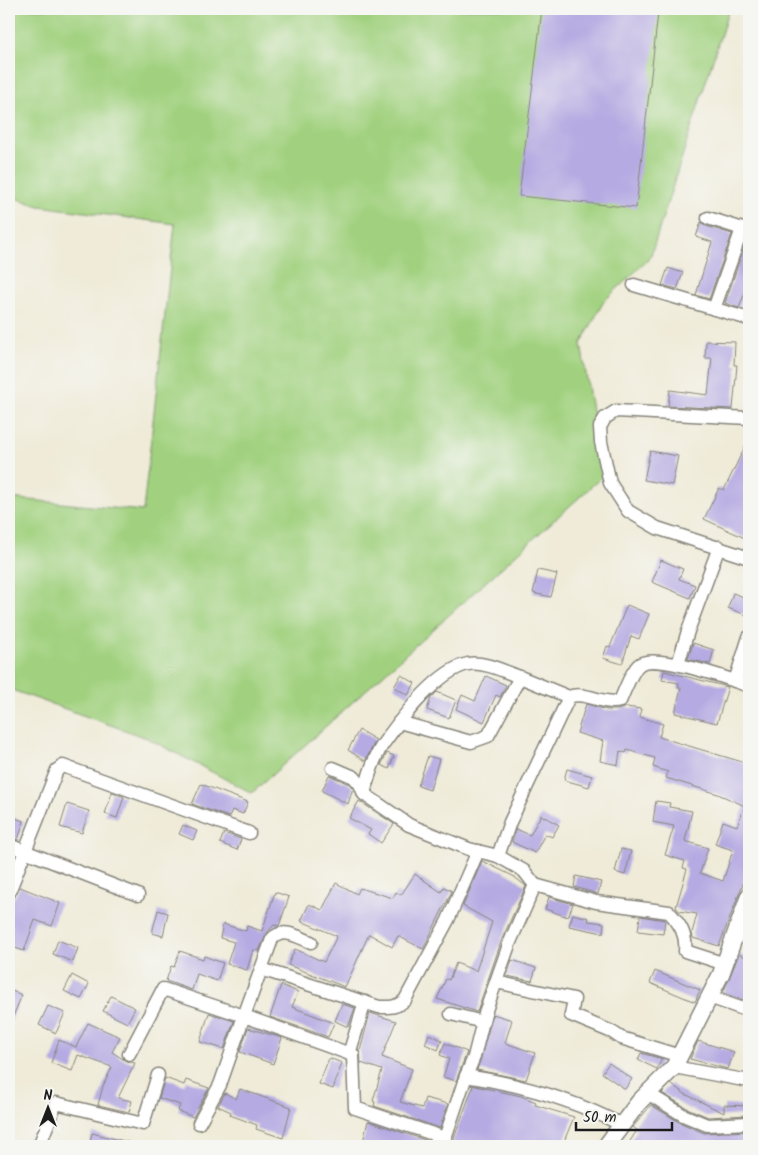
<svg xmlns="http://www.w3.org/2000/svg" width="758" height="1155" viewBox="0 0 758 1155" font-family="Kalam,sans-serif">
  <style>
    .green { fill: #a1d17f; stroke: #5e764e }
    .building { fill: #b5aae2 }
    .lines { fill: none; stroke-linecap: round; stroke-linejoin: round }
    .minor-casing { stroke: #86847a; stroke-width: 15 }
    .tertiary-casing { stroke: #86847a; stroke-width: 19 }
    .minor { stroke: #fff; stroke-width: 12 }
    .tertiary { stroke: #fff; stroke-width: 16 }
  </style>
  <rect width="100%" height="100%" fill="#f6f6f2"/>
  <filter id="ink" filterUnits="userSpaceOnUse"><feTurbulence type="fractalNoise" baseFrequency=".02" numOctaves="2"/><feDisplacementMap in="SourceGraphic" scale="10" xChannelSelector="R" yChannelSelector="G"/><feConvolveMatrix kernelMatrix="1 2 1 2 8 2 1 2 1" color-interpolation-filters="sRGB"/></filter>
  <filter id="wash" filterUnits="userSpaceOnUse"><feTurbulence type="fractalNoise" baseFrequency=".0096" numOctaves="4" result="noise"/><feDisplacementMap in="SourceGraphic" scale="20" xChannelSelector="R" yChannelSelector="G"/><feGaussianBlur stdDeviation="1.12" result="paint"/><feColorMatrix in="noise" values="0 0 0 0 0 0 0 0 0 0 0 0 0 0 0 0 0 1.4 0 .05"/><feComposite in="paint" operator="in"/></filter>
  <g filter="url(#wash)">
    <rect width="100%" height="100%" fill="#efebd8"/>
    <path class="green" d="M9,9H729L650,258L604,301L581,344L603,476L252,793L147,738L9,689V498L143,511L175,224L39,206L9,196Z"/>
    <g id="blocks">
      <g class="building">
        <path d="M542,9H616L658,13L636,208L519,196Z"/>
        <path d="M701,222L706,226L732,234L709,299L696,295L712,242L696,237Z"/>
        <path d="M747,239H749V287H747L739,308L725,303Z"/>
        <path d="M668,268L683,273L677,289L662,285Z"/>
        <path d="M706,341L735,342L734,365H737L733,409L668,406L670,390L708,395L712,358H705Z"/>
        <path d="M749,438V540L704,519L719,488L724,490Z"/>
        <path d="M650,451L678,456L672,485L644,480Z"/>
        <path d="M661,560L683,569L679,579L695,585L690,598L652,582Z"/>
        <path d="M538,570L557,574L551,597L533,593Z"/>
        <path d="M733,593L749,599V616L728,608Z"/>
        <path d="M627,605L649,614L639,639L631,636L622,664L603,658L607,646L610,647Z"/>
        <path d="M693,643L714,650L710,664L688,659Z"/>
        <path d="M664,671L728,687L717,723L675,713L681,688H678L679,683L662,680Z"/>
        <path d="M401,675L415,683L408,695L394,687Z"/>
        <path d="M486,676L506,685L500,697L496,695L484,722L456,709L462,695L475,701Z"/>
        <path d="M437,692L456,700L449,718L427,710L431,698Z"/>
        <path d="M586,704L607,710H618L626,707L641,709L640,717L663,724L659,737L749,764V868L719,946L693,938L692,933L697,914L679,911L676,907L687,869L683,868L685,861L665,855L674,826L653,822L656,801L670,803L669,807L692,811L685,841L708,848L700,873L723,881L733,850L715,844L723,821L737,826L745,806L718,794L666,778L668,772L653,767L655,758L627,750L626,753L620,751L618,765L600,761L603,741L577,733Z"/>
        <path d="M359,730L376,740L365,761L348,750Z"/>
        <path d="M387,753L394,756L389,769L381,765Z"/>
        <path d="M428,756L439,759L430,790L418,786Z"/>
        <path d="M567,769L592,776L589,787L564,780Z"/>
        <path d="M329,775L349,784L353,788L348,804L322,791Z"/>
        <path d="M201,784L248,802L243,814L232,810L229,817L192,804Z"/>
        <path d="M112,792L124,797L117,818L105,814Z"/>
        <path d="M359,801L394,824L381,843L368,834L371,830L349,818Z"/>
        <path d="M67,804L89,811L82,833L60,827Z"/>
        <path d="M541,815L559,825L552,837L545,834L535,853L512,842L516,829L530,835Z"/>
        <path d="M9,816L24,821L18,840L9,837Z"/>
        <path d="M183,825L197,831L193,840L179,834Z"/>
        <path d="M224,833L241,839L237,850L220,843Z"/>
        <path d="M621,849L631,851L625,875L615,872Z"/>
        <path d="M482,861L513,876L526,886L502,939L477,1012L437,999L446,979L449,980L456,963L476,971L492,922L463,906Z"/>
        <path d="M415,874L441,892L444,887L452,891L423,949L398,936L392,947L369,934L345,987L288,965L295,949L324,962L337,936L301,921L309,904L322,910L336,883L357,894L360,888L393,898L396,892L401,895Z"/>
        <path d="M576,876L601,882L598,894L574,887Z"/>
        <path d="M20,887L60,903L52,926L35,920L24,951L9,946V900L14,898Z"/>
        <path d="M275,892L289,897L279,926L274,925L267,933L259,951L253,950L247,970L227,964L234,942L220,938L223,924L246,931L247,926L262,931Z"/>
        <path d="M549,897L573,904L568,917L545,909Z"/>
        <path d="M158,910L168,913L163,936L152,933Z"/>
        <path d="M573,914L589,918L588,921L604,923L603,933L569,926Z"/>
        <path d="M640,916L665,920L663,934L638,931Z"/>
        <path d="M58,940L78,948L73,962L53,954Z"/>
        <path d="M180,951L203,959L204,956L223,963L217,981L197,974L192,990L166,981L171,966L174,967Z"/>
        <path d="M739,954L749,959V1002L723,993Z"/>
        <path d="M512,960L536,968L532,981L507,976Z"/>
        <path d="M655,971L700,990L695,1002L650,983Z"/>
        <path d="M72,975L89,984L81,999L64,991Z"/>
        <path d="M281,985L298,992L292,1007L334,1023L328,1037L270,1017Z"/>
        <path d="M9,990L22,995L9,1026Z"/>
        <path d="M111,996L135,1008L127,1023L103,1011Z"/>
        <path d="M342,1004L355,1008L348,1027L335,1021Z"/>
        <path d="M48,1006L65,1013L56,1033L39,1025Z"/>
        <path d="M209,1013L234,1021L224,1049L200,1042Z"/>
        <path d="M370,1013L396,1021L382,1057L412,1069L400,1102L422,1108L425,1098L448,1104L440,1128L374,1106L375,1102L373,1101L382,1070L361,1063L360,1051Z"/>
        <path d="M493,1014L512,1020L505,1043L535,1053L526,1080L477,1070Z"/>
        <path d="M88,1023L120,1037L112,1052L126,1061L135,1063L118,1098L132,1101L129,1112L98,1105L103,1086L112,1067L78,1055L72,1071L51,1063L59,1040L76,1047Z"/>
        <path d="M248,1028L282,1038L273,1064L240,1052Z"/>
        <path d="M429,1034L442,1040L438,1050L425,1044Z"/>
        <path d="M698,1041L734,1052L728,1069L690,1059Z"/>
        <path d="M445,1043L467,1052L456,1081L443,1077L449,1059L440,1055Z"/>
        <path d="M641,1053L662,1059L657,1069L638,1060Z"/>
        <path d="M329,1058L342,1063L333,1089L319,1084Z"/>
        <path d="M609,1063L632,1079L625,1089L602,1073Z"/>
        <path d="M165,1078L184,1085L186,1080L209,1088L193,1117L178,1111L180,1105L159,1098Z"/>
        <path d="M671,1084L685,1094L724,1113V1105L749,1106V1115L708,1117L687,1108L662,1093Z"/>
        <path d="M471,1085L521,1096L536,1102L535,1105L574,1117L562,1146H451L473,1087Z"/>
        <path d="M240,1089L291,1107L283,1138L256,1129L257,1125L230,1115L231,1112L218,1106L225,1093L236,1099Z"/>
        <path d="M651,1105L679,1122L704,1133L749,1131L748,1146H627L637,1130L633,1127Z"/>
        <path d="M368,1121L434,1143V1146H362Z"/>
        <path d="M92,1133L132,1143L131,1146H89Z"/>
      </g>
    </g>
  </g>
  <g filter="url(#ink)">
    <use href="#blocks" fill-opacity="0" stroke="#86847a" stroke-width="1"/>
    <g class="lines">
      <g class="minor-casing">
        <g id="minor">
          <path d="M708,218L749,231"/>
          <path d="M634,285L749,319"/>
          <path d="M714,309L742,229"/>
          <path d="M749,418L616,411L605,418L600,427L601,442L610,483L628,511L657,528L749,558"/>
          <path d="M678,664L688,631L719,547"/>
          <path d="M735,681L749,637"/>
          <path d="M399,722L471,742L488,736L520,677L569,697"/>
          <path d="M333,768L354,777L360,784L364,794L409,825L469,849L498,856L524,871L535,885"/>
          <path d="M364,794C368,777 373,759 383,744C400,720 438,670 468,664C484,661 505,672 520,677"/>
          <path d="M9,845L138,895"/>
          <path d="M498,856L510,822L569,697C585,690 603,706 620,701C624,692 633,668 640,664C656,653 730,679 749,686"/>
          <path d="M9,892L57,770L63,766L249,833"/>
          <path d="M261,969L379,1007C390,1007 396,1008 405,1000L448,920L478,851"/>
          <path d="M496,982L574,999L571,1015L612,1032L621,1038L680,1056"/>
          <path d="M709,997L749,1011"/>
          <path d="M451,1014L483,1022"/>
          <path d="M129,1054L163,989L244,1016L272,939C283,927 298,937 311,942"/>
          <path d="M349,1054L365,1002"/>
          <path d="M674,1067L749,1081"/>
          <path d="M466,1076L474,1057L485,1013L510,942L535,885L596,902L669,912C680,924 687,935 685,951L725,964"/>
          <path d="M649,1094L683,1115L707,1125L749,1123"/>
          <path d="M199,1123L220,1085L244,1016L353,1055L355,1108L445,1138L442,1146"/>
          <path d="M445,1138L466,1076C519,1084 574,1100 622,1125"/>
          <path d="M39,1146L56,1103L143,1124L158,1075"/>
        </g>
      </g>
      <g class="tertiary-casing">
        <path id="tertiary" d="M606,1146L639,1102L674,1067L721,974L749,896"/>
      </g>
      <use href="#minor" class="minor"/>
      <use href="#tertiary" class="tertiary"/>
    </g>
  </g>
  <rect width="758" height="1155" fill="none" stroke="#f6f6f2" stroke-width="30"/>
  <g transform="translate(48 1108)" stroke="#f6f6f2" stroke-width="4" paint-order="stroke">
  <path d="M0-4L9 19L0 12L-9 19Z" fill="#1c1c1c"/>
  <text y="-8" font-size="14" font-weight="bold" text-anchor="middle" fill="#1c1c1c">N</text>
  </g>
  <path d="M576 1122v8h96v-8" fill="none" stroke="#1c1c1c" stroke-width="2.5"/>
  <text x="583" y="1122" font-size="15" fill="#1c1c1c" stroke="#f6f6f2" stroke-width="4" paint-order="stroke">50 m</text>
</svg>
